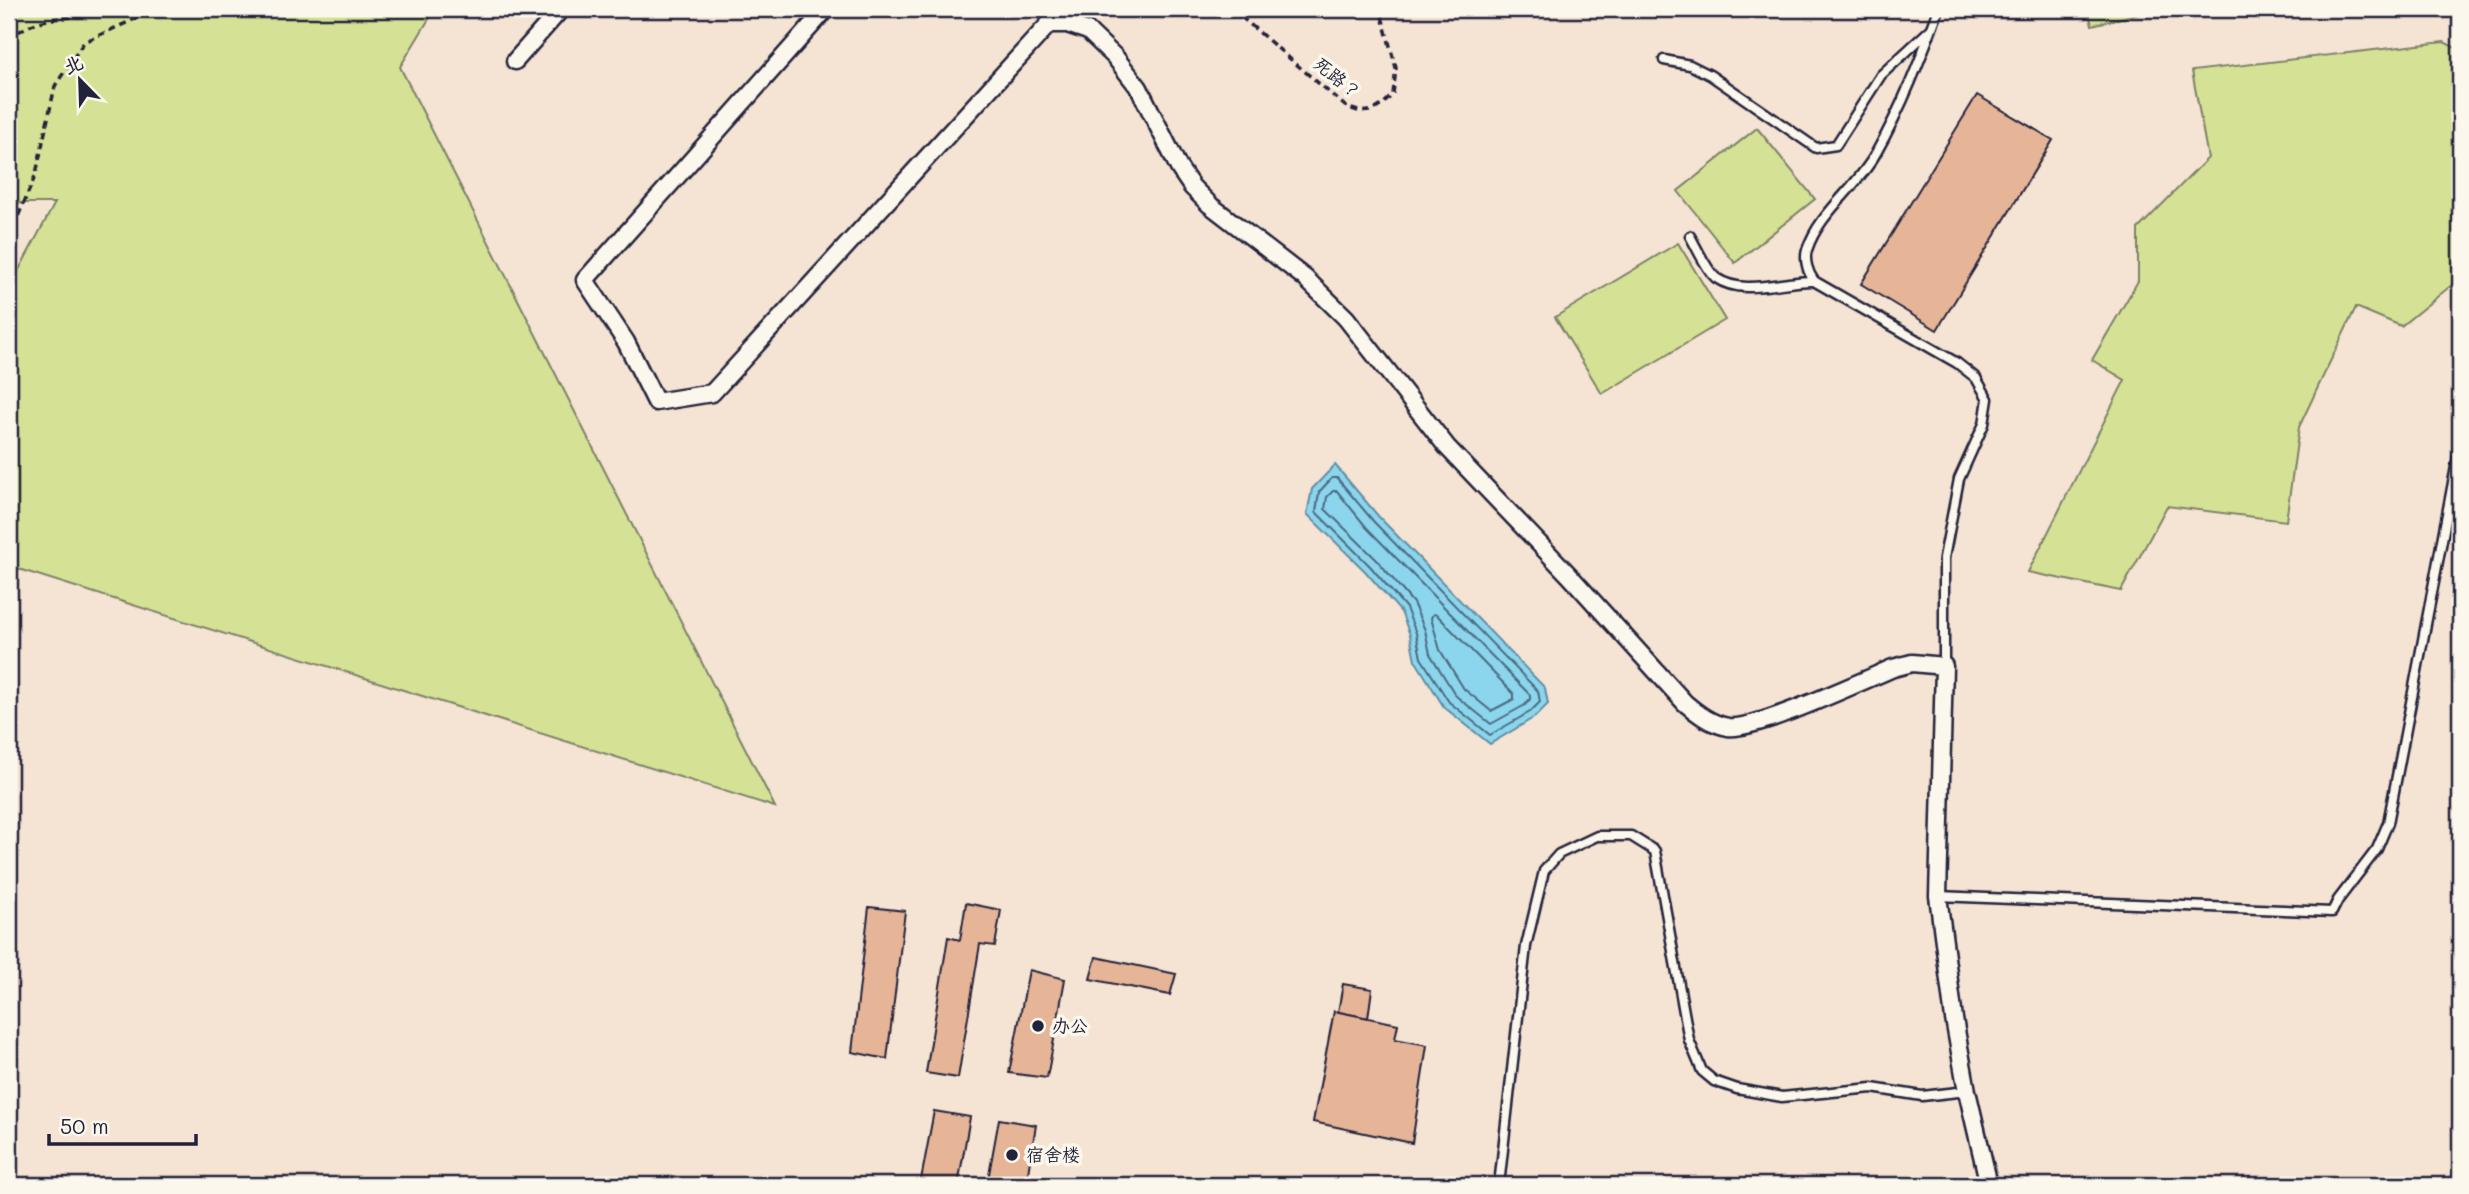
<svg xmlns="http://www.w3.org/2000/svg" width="2469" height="1194" viewBox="0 0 2469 1194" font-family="Mali,'LXGW WenKai TC',sans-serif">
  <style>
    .green { fill: #d5e295; stroke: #7c8268; stroke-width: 2 }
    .water { fill: #8bd6ec; stroke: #618ea5; stroke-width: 2 }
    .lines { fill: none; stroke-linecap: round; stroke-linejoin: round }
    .shore { stroke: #4c6a82; stroke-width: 2 }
    .building { fill: #e6b598; stroke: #22223b; stroke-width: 2 }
    .lane-casing { stroke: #22223b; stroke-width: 13 }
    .street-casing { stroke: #22223b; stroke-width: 21 }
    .path { stroke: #22223b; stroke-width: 3.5; stroke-dasharray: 7 5; stroke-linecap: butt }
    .lane { stroke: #fbf7ec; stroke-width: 8 }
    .street { stroke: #fbf7ec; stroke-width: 16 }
    .poi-dot { fill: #22223b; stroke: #fbf7ec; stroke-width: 2.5 }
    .labels { text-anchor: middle; stroke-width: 7; stroke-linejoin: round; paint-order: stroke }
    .street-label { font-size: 18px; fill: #22223b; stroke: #fbf7ec }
    .poi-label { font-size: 18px; fill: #22223b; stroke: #fbf7ec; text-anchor: start }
  </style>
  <rect width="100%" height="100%" fill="#f5e3d3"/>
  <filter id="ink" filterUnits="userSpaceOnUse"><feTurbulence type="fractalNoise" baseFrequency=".0143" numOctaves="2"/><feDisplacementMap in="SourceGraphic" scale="14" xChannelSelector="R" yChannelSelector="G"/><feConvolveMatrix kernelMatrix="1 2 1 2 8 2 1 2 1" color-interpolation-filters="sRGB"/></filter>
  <g filter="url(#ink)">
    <g class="green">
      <path d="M9,9H435L400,67L775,807L9,566V288L55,203H9Z"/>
      <path d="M2088,9H2141L2142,13L2092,25Z"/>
      <path d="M2444,42L2460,50V261L2453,284L2401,326L2356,307L2299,427L2286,521L2167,506L2121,591L2028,572L2125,380L2092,360L2138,281V229L2208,158L2192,71Z"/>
      <path d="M1757,128L1815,199L1735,263L1678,191Z"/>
      <path d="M1678,243L1725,320L1602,394L1555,317Z"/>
    </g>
    <path class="water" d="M1335,465L1379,517L1545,688L1548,704L1535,717L1490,744L1444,707L1415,660L1410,635L1401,612L1365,571L1307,514L1312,489Z"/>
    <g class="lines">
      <g class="shore">
        <path d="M1332,478H1337L1374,522L1538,691L1540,702L1530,712L1490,735L1449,702L1421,658L1416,633L1406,608L1370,566L1316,512L1319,492Z"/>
        <path d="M1333,491H1337L1367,528L1530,695V699L1525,705L1491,724L1456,696L1430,654L1425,630L1413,603L1377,560L1325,509L1327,497Z"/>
        <path d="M1433,614L1437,615L1514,694V699L1491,711L1464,689L1440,650L1431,618Z"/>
      </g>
    </g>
    <g class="building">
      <path d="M1977,95L2053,140L1937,330L1861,284Z"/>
      <path d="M966,903L1001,910L995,946L980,944L958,1078L926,1073L948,937L960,940Z"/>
      <path d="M869,907L905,911L887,1059L852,1052Z"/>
      <path d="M1096,957L1176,974L1170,995L1090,979Z"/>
      <path d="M1029,970L1065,979L1047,1078L1009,1073Z"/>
      <path d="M1343,984L1372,989L1368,1018L1338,1012Z"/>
      <path d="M1334,1011L1398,1024L1395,1039L1427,1045L1412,1143L1313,1122Z"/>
      <path d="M934,1111L970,1117L958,1185H920Z"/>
      <path d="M999,1119L1036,1125L1026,1185H987Z"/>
    </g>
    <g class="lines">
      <g class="lane-casing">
        <g id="lane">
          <path d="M1939,9C1921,58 1902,107 1876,153C1858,187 1819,212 1807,250C1804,260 1808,273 1814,281L1957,363L1976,378L1988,399L1984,424L1959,479L1944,558V666"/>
          <path d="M1664,60L1690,65L1710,75L1816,148L1836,145L1881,75L1930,30"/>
          <path d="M1690,236C1696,246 1707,271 1716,278C1744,297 1783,280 1814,281"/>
          <path d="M1938,896L2332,912L2338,900L2377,849L2388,823L2460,446"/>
          <path d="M1499,1185L1526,946L1544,871L1559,854L1597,836H1631L1655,851L1689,1040L1702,1071L1714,1081L1737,1089L1782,1097L1872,1088L1922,1096L1967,1091"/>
        </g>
      </g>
      <g class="street-casing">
        <g id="street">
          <path d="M826,9L585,280L626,342L656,402L712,393L1049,24H1067L1088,31L1115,57L1139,88L1179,168L1192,187L1210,205L1305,278L1346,318L1447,447L1569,575L1685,703C1698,714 1711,724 1728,727C1755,731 1862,681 1893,668L1912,663L1944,666L1938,896L1954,1019L1967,1091L1989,1185"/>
          <path d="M515,61L561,9"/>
        </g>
      </g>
      <g class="path">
        <path d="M1232,9L1345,106C1366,117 1378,111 1393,94L1396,68L1380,9"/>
        <path d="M9,39C45,8 78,24 115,9"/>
        <path d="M9,238L36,174L55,86L84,42L144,15L151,9"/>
      </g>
      <use href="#lane" class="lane"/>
      <use href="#street" class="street"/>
    </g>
  </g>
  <g class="poi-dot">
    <circle cx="1038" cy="1026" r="7"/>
    <circle cx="1012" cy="1155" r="7"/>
  </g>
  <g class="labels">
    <g class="street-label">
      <text transform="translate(1337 78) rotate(39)" y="6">死路？</text>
    </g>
    <g class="poi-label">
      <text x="1052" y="1032">办公</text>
      <text x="1026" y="1161">宿舍楼</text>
    </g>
  </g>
  <rect width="2469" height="1194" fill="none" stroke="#fbf7ec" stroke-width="35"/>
  <rect x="18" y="18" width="2434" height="1159" fill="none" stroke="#22223b" stroke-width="2.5" filter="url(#ink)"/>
  <g transform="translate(80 80) rotate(337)" stroke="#fbf7ec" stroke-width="5" paint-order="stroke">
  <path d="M0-5L12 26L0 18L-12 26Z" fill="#22223b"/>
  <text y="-10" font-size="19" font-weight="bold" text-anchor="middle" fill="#22223b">北</text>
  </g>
  <path d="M49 1134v10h147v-10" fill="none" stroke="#22223b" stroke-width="3.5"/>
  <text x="60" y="1134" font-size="21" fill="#22223b" stroke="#fbf7ec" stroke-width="5" paint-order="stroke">50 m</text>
</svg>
